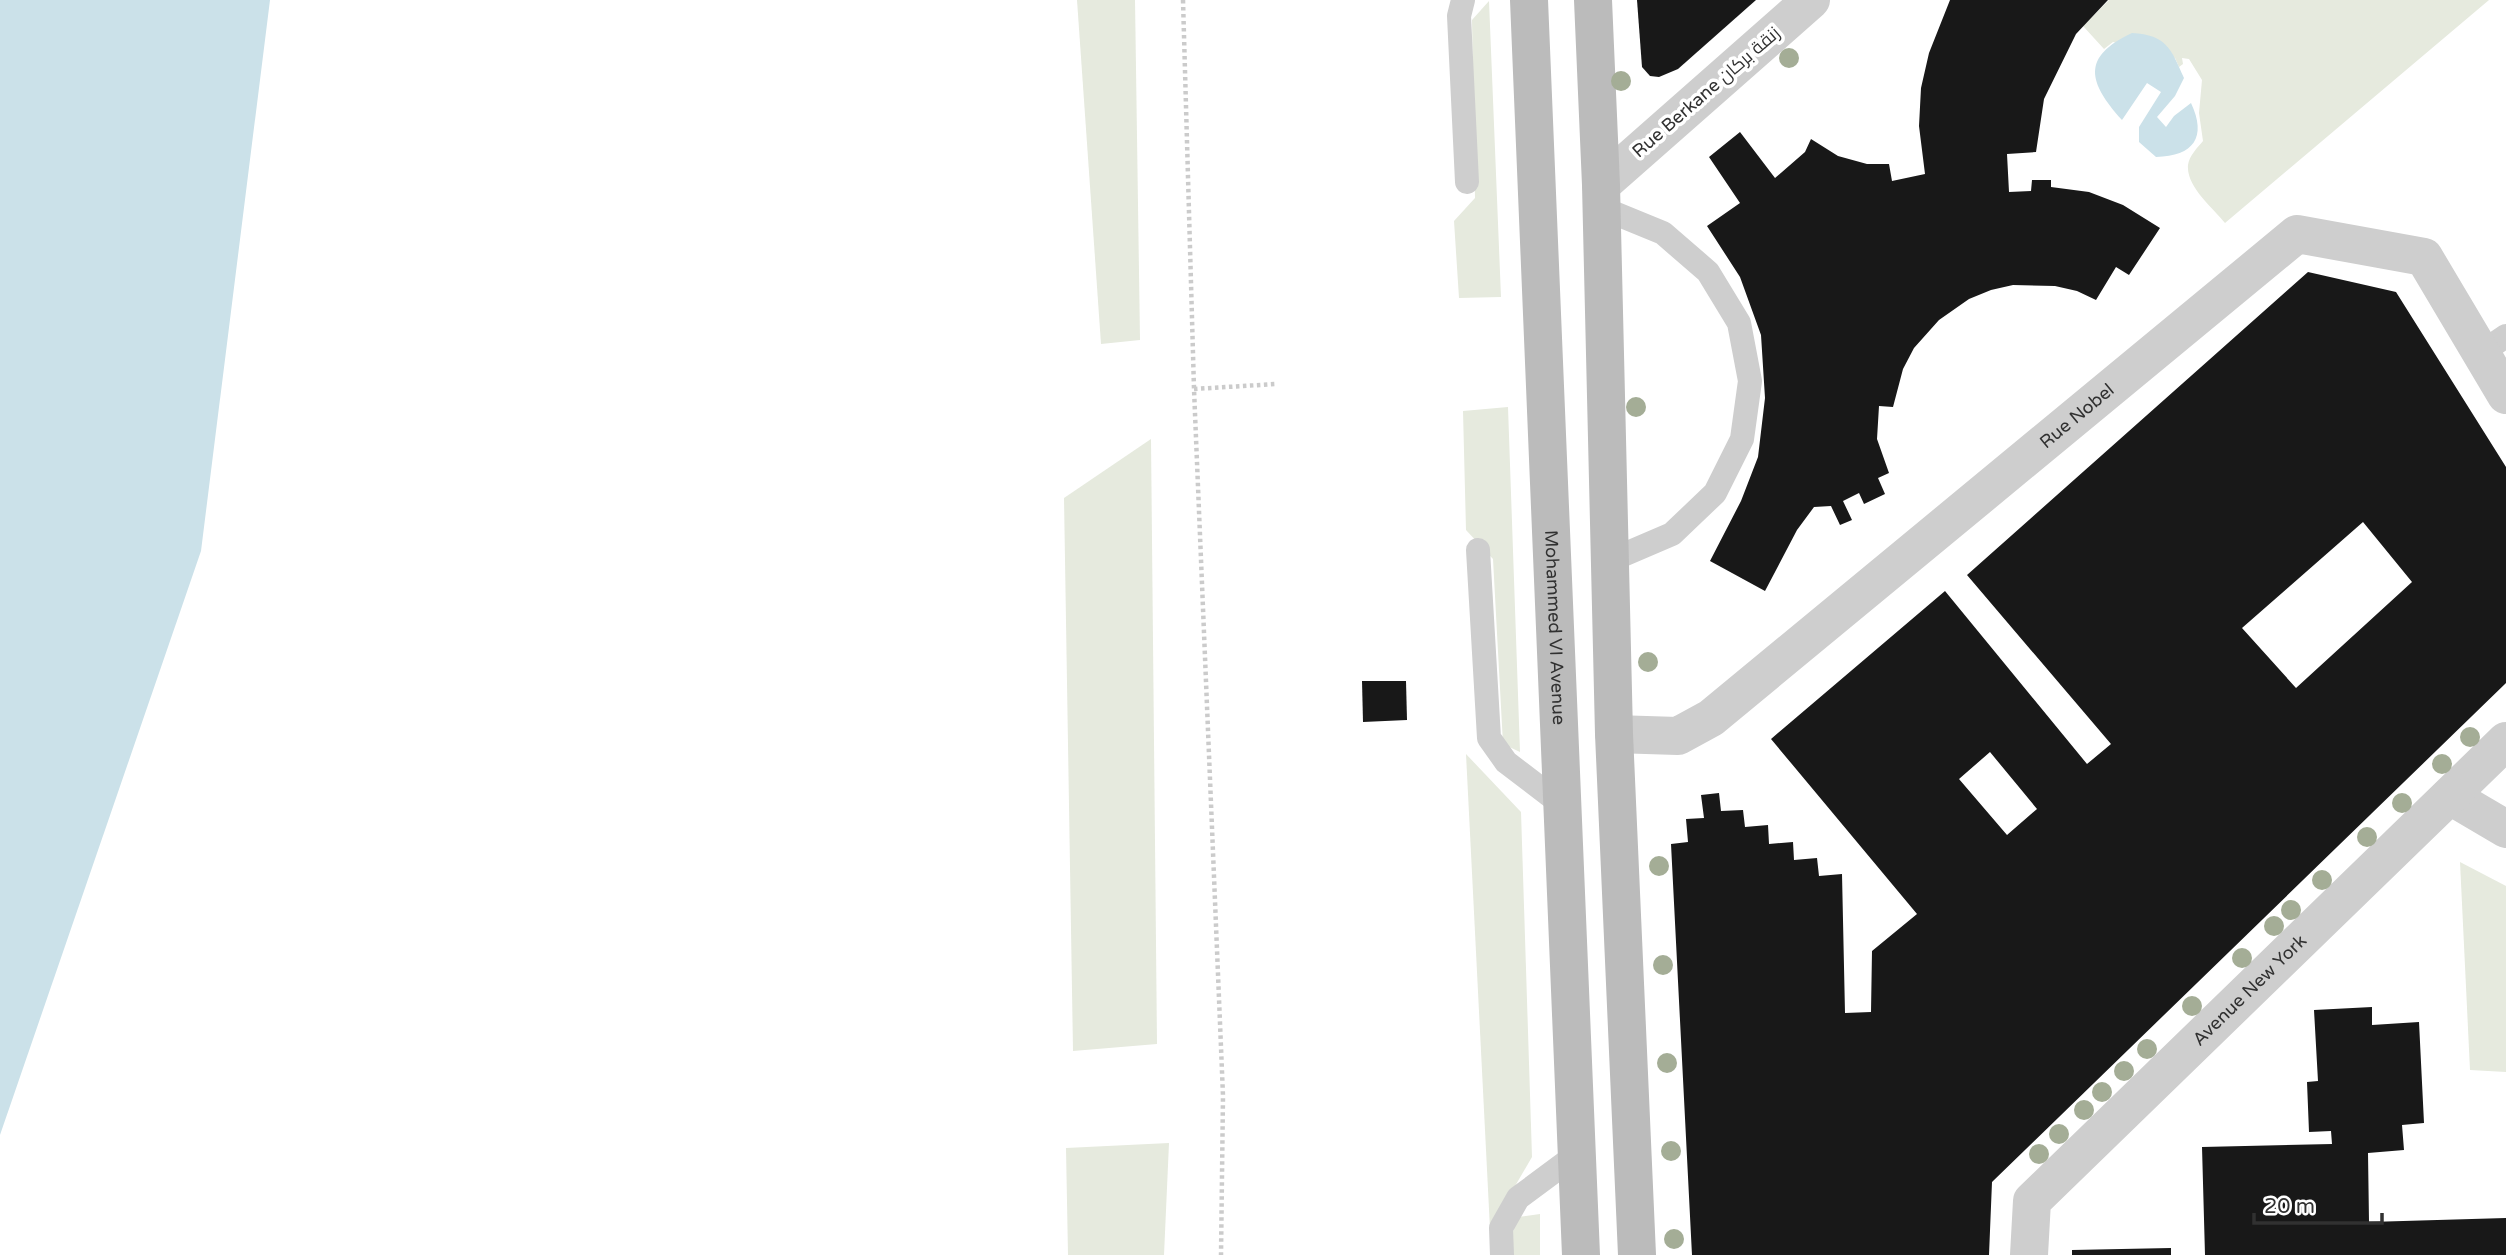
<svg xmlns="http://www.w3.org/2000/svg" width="2506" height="1255" viewBox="0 0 2506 1255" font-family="'Varela Round',Cairo,sans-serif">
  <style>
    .green { fill: #e6eade }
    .water { fill: #cbe1e9 }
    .building { fill: #181818; fill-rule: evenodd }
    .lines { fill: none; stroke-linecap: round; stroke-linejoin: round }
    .path { stroke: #cbcbcb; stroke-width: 4.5; stroke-dasharray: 3.5 3.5; stroke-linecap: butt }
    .lane { stroke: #cecece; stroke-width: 24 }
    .street { stroke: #cecece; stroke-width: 38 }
    .secondary { stroke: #bbb; stroke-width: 38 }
    .tree { fill: #a4ad96 }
    .labels { text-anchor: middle; stroke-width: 7; stroke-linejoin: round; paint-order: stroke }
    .street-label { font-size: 18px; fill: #313131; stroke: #fff }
  </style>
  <rect width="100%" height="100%" fill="#fff"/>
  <g class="green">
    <path d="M1077,0H1135L1140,340L1101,344Z"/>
    <path d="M2109,0H2489L2225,223C2213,208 2186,187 2188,165C2189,156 2198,147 2203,141L2199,113L2202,80L2189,59L2182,58L2183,64L2179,67L2175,58L2113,42L2104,49L2083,26Z"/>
    <path d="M1489,1L1501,297L1459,298L1454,221L1475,198L1472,20Z"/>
    <path d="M1508,407L1520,752L1503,744L1493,559L1466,530L1463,411Z"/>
    <path d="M1151,439L1157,1044L1073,1051L1064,498Z"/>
    <path d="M1466,754L1521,812L1532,1157L1490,1229Z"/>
    <path d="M2460,862L2506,886V1072L2470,1070Z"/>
    <path d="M1169,1143L1164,1255H1068L1066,1148Z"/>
    <path d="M1540,1214V1255H1513L1512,1234L1518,1217Z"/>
  </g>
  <g class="water">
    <path d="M0,0H270L201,551L0,1135Z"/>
    <path d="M2132,33C2167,35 2171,49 2184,78L2175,96L2157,117L2166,127L2174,116L2191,103C2207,137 2194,156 2156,157L2139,142V127L2161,92L2147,83L2122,120C2088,82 2081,57 2132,33Z"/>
  </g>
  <g class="building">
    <path d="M1637,0H1756L1678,69L1659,77L1650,76L1642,67Z"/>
    <path d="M1950,0H2108L2076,34L2044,99L2036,152L2007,154L2009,192L2031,191L2032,180H2051V187L2089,192L2123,205L2160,228L2129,275L2116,267L2096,300L2077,291L2055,286L2013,285L1991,290L1969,299L1939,320L1914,348L1903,369L1893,407L1879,406L1877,439L1889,473L1878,478L1885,494L1864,504L1859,493L1843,501L1852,520L1840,525L1831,506L1814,507L1797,530L1765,591L1710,561L1741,501L1758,457L1765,398L1761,335L1740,277L1707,226L1740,203L1709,157L1740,132L1775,178L1805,152L1811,139L1838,156L1867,164H1889L1892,181L1925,174L1919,126L1921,88L1929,53Z"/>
    <path d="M2308,272L2396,292L2506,467V683L1992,1182L1989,1255H1692L1671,844L1688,842L1686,819L1704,818L1701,795L1719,793L1721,811L1743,810L1745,827L1768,825L1769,844L1793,842L1794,860L1817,858L1819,876L1842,874L1845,1013L1871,1012L1872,951L1917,914L1771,739L1945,591L2087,764L2111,744L1967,575ZM2363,522L2412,582L2296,688L2242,628ZM1990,752L2037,809L2007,835L1959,779Z"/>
    <path d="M1362,681H1406L1407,720L1363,722Z"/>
    <path d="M2372,1007V1025L2419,1022L2424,1123L2402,1125L2404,1150L2368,1153L2369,1222L2506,1218V1255H2205L2202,1147L2332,1144L2331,1131L2309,1132L2307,1082L2318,1081L2314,1010Z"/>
    <path d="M2171,1248V1255H2072V1250Z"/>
  </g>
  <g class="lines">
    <g class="path">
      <path d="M1183,0L1194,389L1223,1096L1221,1255"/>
      <path d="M1194,389L1276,384"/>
    </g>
    <g class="lane">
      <path d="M1463,0L1459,16L1467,182"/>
      <path d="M1602,208L1663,233L1708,272L1739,323L1750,381L1742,439L1715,493L1672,534L1609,561"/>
      <path d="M2481,353L2506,336"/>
      <path d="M1478,550L1489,738L1506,762L1561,804"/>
      <path d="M1502,1255L1501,1228L1518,1198L1576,1155"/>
    </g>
    <g class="street">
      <path d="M1601,185L1811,0"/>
      <path id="s1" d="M1614,734L1678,736L1711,718L2297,234L2424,257L2506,395"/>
      <path d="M2450,796L2506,829"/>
      <path id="s2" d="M2029,1255L2032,1201L2506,741"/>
    </g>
    <g class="secondary">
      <path id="s3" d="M1529,0L1581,1255"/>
      <path d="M1593,0L1601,185L1614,734L1637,1255"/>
    </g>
  </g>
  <g class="tree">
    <circle cx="1789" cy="58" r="10"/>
    <circle cx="1621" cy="81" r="10"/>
    <circle cx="1636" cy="407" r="10"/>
    <circle cx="1648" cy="662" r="10"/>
    <circle cx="2470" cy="737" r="10"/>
    <circle cx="2442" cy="764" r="10"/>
    <circle cx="2402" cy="803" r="10"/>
    <circle cx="2367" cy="837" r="10"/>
    <circle cx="1659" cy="866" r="10"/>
    <circle cx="2322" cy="880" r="10"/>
    <circle cx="2291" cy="910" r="10"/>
    <circle cx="2274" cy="926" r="10"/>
    <circle cx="2242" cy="958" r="10"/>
    <circle cx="1663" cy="965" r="10"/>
    <circle cx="2192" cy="1006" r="10"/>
    <circle cx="2147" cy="1049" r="10"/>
    <circle cx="1667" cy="1063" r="10"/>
    <circle cx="2124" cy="1071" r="10"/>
    <circle cx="2102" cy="1092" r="10"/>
    <circle cx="2084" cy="1110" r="10"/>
    <circle cx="2059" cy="1134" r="10"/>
    <circle cx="1671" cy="1151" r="10"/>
    <circle cx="2039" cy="1154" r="10"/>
    <circle cx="1674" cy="1239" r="10"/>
  </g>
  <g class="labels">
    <g class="street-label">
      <text transform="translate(1706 92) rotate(-41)" y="6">Rue Berkane زنقة بركان</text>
      <text dy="6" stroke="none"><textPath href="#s1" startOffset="576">Rue Nobel</textPath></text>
      <text dy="6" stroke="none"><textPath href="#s3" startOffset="628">Mohammed VI Avenue</textPath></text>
      <text dy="6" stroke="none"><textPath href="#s2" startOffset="357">Avenue New York</textPath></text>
    </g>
  </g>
  <path d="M2254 1213v10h128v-10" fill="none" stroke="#313131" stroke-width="3.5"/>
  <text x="2264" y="1213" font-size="21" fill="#313131" stroke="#ffffff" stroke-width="5" paint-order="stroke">20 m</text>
</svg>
